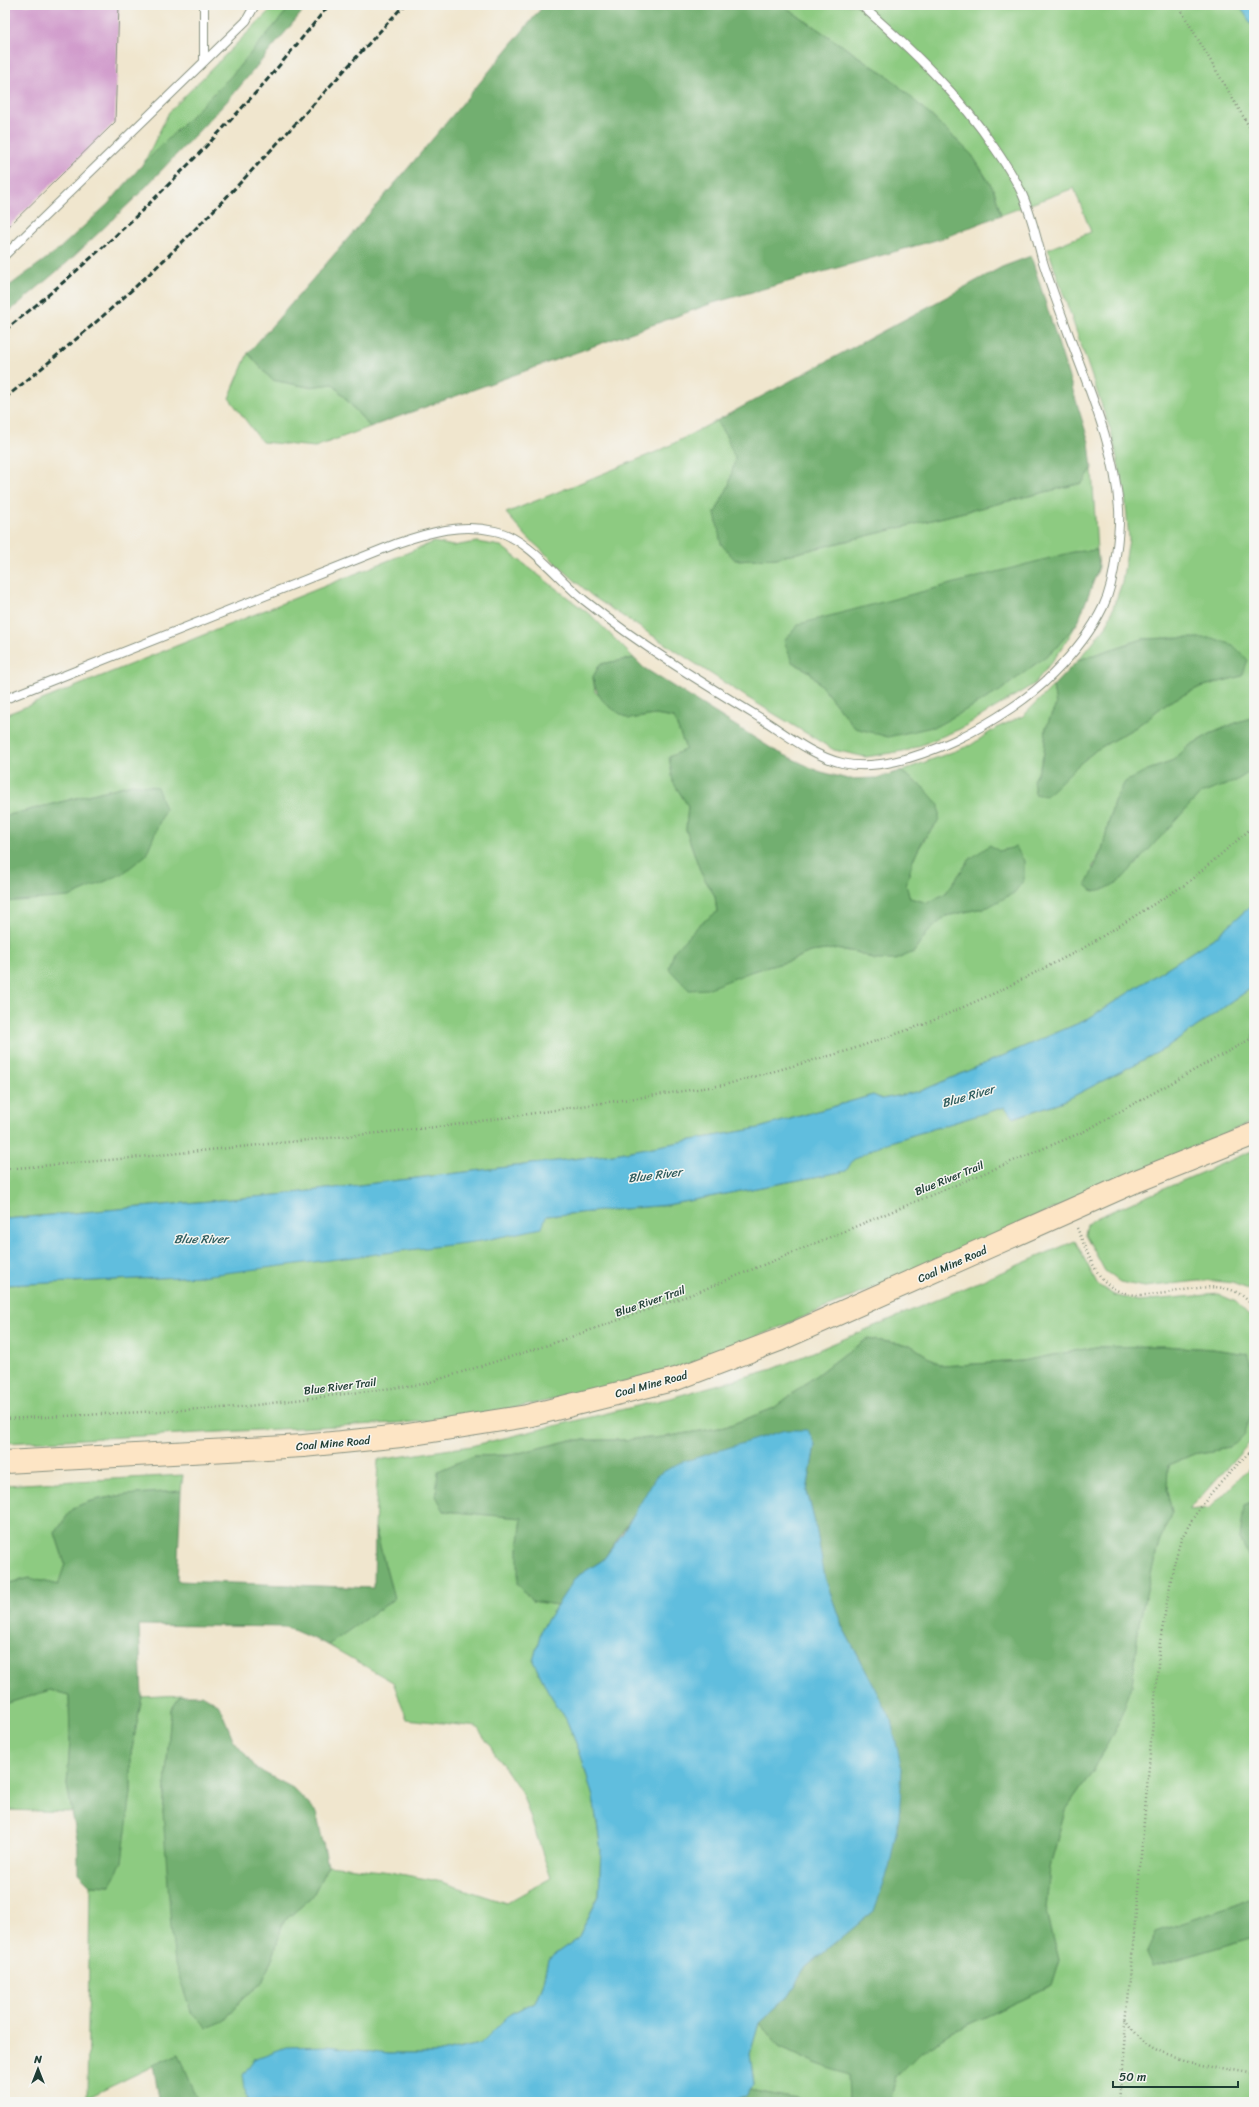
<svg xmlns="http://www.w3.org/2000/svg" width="1259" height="2107" viewBox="0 0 1259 2107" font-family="Sriracha,sans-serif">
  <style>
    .green { fill: #8dcb81; stroke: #56845a }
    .forest { fill: #72af6f; stroke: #487652 }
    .water { fill: #60bede; stroke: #407e89 }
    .building { fill: #d19ccc }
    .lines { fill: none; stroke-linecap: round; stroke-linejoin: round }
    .lane-casing { stroke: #889281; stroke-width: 10 }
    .secondary-casing { stroke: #889281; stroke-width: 24 }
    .path { stroke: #889281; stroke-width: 2.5; stroke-dasharray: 1 3; stroke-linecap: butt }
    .lane { stroke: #fff; stroke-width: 8 }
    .secondary { stroke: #fde5c5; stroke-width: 22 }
    .rail { stroke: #1f3d34; stroke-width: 3; stroke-dasharray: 6 3; stroke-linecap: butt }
    .labels { text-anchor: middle; stroke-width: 3; stroke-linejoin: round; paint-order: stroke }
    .street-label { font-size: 11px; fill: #1f3d34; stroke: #f6f6f2 }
    .water-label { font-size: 12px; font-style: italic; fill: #2f5d5e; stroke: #f6f6f2 }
  </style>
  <rect width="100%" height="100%" fill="#f6f6f2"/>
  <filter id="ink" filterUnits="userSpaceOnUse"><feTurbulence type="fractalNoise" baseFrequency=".025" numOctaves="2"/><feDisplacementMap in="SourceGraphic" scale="8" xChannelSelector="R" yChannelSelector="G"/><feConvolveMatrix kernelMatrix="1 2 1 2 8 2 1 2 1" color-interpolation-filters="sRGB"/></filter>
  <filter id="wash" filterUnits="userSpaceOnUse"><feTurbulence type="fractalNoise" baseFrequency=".012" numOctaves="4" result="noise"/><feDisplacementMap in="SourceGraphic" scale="16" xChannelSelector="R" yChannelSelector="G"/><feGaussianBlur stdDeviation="0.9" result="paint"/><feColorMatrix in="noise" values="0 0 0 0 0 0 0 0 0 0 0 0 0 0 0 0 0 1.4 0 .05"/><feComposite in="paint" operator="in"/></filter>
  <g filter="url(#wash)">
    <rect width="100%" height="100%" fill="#f0e6ce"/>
    <g class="green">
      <path d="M275,5H292L232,75L144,163L169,112Z"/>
      <path d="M782,5H1239L1254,28V717L1238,722L1210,734L1189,746L1171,762L1145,771L1114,801L1102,850L1092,868L1136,865L1147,849L1200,794L1234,782L1254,769V903L1217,936L1086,1020L921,1091L882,1099L873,1095L759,1128L614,1154L277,1195L5,1219V902H8L132,784L5,816V715L434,542L453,546L477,542L501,546L593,617L634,658L600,664L593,677L595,692L629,719L655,715L674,718L686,749L673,782L688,806L686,830L701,873L715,896L717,913L700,924L753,971L790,961L810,952L834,949L857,952L875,960L914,952L927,933L946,916L988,907L970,859L946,893L928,903L910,898C909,894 906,889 906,885C905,865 927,835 939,820L925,789L901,771L971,745L996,728L1023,716L1053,686L1056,705L1046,727L1044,753L1039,770L1033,780L1076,767L1096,750L1136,727L1167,703L1200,687L1242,676L1171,638L1143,639L1078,660L1107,625L1122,583L1129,539L1125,495L1112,435L1048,249L1091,232L1074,188L1001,215L994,190L972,155L941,125L890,78Z"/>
      <path d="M248,353L272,380L308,387L333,384L370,427L315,447L262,442L229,398Z"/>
      <path d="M716,421C722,430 735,449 735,460C735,479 723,497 715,513L735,560L777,558L1082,483L1092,469L1097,550L1073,552L792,662L810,672L855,728L1054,650L1078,622L1061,650L1034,684L960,729L909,750L866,757L834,750L748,698L592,596L527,537L506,513L661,450Z"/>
      <path d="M1254,986V1121L878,1286L694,1363L604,1388L502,1411L434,1421L5,1443V1285L201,1276L546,1216L667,1205L846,1171L852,1160L880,1145L1005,1107L1014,1118L1066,1100L1168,1047Z"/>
      <path d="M1254,1150V1294L1251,1290L1232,1283L1207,1280L1144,1287L1120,1282L1105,1271L1085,1234L1087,1224L1096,1218Z"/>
      <path d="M1075,1241L1098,1285L1114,1295L1138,1301L1218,1294L1236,1302L1252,1318L1254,1324V1370L1247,1354L1213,1349L1163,1346L1096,1347L1022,1361L943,1366L910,1345L867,1339L836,1360L774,1408L725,1427L664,1437L623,1440H571L511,1455L473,1456L444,1511L522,1518L518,1550L532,1601L557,1605L542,1628L533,1661L548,1691L566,1719L581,1755L593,1797L601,1850L599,1895L578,1938L548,1959L543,1982L535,2002L510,2014L480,2044L436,2054H388L245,2100L247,2102H199L178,2054L87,2098L90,1885L110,1886L131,1793V1754L142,1697L181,1695L171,1710L163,1813L224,2021L243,1998L262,1983L275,1951L283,1922L312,1897L328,1865L390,1872L442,1882L506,1903L551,1878L522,1793L477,1727L407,1719L393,1682L328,1645L394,1598L375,1528L378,1460L471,1446L670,1398L773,1369Z"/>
      <path d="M1254,1399V1435L1252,1439L1189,1510L1210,1508L1254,1464V1501L1244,1505L1250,1560L1254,1562V1896L1236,1905L1196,1919L1152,1967L1254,1937V2102H890L896,2077L921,2052L952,2032L1051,1986L1059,1960L1046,1908L1050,1866L1065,1811L1094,1770L1132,1686L1139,1622L1159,1542L1172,1512L1167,1491L1168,1465L1194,1454L1230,1448L1252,1412Z"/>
      <path d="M183,1475L181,1491C157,1493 90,1494 72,1510C66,1516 61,1526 55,1533L65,1564L58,1585L29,1578L5,1584V1485Z"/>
      <path d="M50,1690L69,1695L70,1741L67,1785L72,1812L5,1810V1704Z"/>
      <path d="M759,2023L779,2046L815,2063L849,2075V2100L811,2102L750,2090L754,2085L750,2054Z"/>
    </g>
    <g class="forest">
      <path d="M292,5H308L231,97L136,197L69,261L5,315V289L58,250L108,204L142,165L232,75Z"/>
      <path d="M544,5H782L890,78L941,125L972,155L994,190L1001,215L943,238L713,303L370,427L333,384L308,387L272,380L248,353C349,239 447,123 544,5Z"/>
      <path d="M1031,256L1089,442L1092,469L1082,483L777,558L735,560L721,544L715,513L729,485L735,459L726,436L716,421L1002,267Z"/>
      <path d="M1097,550L1099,567L1078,622L1054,650L1000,691L937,726L888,737L855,728L810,672L792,662L784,641L799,624L1073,552Z"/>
      <path d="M1171,638H1213L1233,645L1248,660L1242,676L1200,687L1167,703L1136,727L1096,750L1076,767L1046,796L1035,794L1033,780L1039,770L1044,753L1046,727L1056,705L1053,686L1078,660L1143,639Z"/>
      <path d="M634,658L644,668L774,750L818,771L848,779L877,778L901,771L925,789L939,805V820L923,840L913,860L906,885L910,898L928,903L946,893L970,859L990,845L999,851L1016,847L1024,861V880L1014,893L988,907L946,916L927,933L914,952L895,960H875L857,952L834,949L810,952L790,961L753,971L707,989L689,990L669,969L674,951L700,924L717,912L715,896L701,873L686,830L688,806L673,782L669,757L686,749L674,718L655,715L629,719C609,707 597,702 593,677L600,664Z"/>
      <path d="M1254,717V769L1234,782L1200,794L1120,881L1105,889L1093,891L1086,885L1102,850L1114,801L1125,782L1145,771L1171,762L1189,746L1210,734L1238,722Z"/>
      <path d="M132,784L157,787L165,809L146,855L122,874L69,897L5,902V816Z"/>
      <path d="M867,1339L910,1345L943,1366L1022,1361L1096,1347L1163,1346L1213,1349L1248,1354L1254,1370V1399L1252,1412L1245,1433L1230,1448L1194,1454L1168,1465L1167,1491L1172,1512L1159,1542L1139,1622L1132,1686L1117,1726L1094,1770L1065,1811L1050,1866L1046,1908L1059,1960L1051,1986L952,2032L921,2052L896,2077L890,2102H837L849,2100L848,2075L815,2063L779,2046L759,2023L786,1998L806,1967L874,1911L861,1661L842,1626L825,1578L816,1527L807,1491L815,1445L637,1510L603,1560L576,1577L557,1605L532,1601L518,1584V1550L522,1518L444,1511L436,1496L438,1471L473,1456L511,1455L571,1440H623L664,1437L725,1427L774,1408L836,1360Z"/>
      <path d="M181,1491L177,1581L374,1588L375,1528L394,1599L328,1645L286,1627L139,1625L142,1697L131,1754V1793L122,1862L110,1886L90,1885L78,1873V1844L67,1785L70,1741L69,1695L50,1690L5,1704V1584L29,1578L58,1585L65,1564L55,1533C61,1526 66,1516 72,1510C90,1494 157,1493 181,1491Z"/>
      <path d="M1254,1501V1562L1250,1560L1240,1538L1244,1505Z"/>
      <path d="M181,1695H202L219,1705L233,1739L257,1769L293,1788L316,1812L328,1865L312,1897L283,1922L275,1951L262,1983L243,1998L224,2021L207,2028L191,2012L175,1964L171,1927L163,1813L171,1710Z"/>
      <path d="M1254,1896V1937L1152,1967L1146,1954L1156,1932L1236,1905Z"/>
      <path d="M179,2054L199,2102H160L153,2065Z"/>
      <path d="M750,2090L811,2102H732L745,2097Z"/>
    </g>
    <g class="water">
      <path d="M1239,5H1254V28Z"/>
      <path d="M1254,903V986L1168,1047L1066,1100L1013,1118L1005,1107L880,1145L853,1160L846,1171L667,1205L546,1216L542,1228L481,1241L201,1276L5,1285V1219L277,1195L614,1154L759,1128L873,1095L882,1099L921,1091L1086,1020L1217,936Z"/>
      <path d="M785,1430H808L815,1445L807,1491L816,1527L825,1578L842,1626L890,1716L902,1769L899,1818L889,1868L874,1911L806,1967L786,1998L759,2023L750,2054L754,2085L745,2097L732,2102H247L243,2075L254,2059L286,2047L328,2046L388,2054H436L480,2044L510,2014L535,2002L543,1982L548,1959L578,1938L599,1896L601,1850L593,1797L581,1755L566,1719L548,1691L533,1661L542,1628L557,1605L576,1577L603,1560L623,1533L656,1476L679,1463Z"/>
    </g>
    <g id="blocks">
      <path class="building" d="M5,5H119L115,122L5,230Z"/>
    </g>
  </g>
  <g filter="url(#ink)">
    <use href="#blocks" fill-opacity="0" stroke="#889281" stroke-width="1"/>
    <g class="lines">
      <g class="lane-casing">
        <g id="lane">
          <path d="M204,61V5"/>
          <path d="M5,255L246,21L255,5"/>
          <path d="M5,699L398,543C430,532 461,523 495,531C528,538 558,579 584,600C640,645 701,682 762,719C787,735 813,756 842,763C904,778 1011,717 1053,674C1073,654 1091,632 1103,607C1111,590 1114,573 1116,555C1118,540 1120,525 1119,509C1115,446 1087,385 1066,327C1058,305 1050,284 1043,262C1037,240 1032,217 1023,196C1016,179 1006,165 996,150C959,94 911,49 861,5"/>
        </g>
      </g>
      <g class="secondary-casing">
        <path id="secondary" d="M5,1462L303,1446L401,1436L527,1416L676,1379L779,1340L1134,1182L1254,1134"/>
      </g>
      <g class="path">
        <path d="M1178,5L1254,135"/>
        <path d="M5,1169L120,1159L447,1126L724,1085L847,1051L925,1024L997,992L1082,949L1186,884L1254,826"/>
        <path d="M1077,1228C1084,1244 1090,1262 1100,1276C1137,1327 1224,1253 1254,1310"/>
        <path d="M5,1419L240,1407L424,1384L548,1345L698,1292L1083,1132L1254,1037"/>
        <path d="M1126,2019C1133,2030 1140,2040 1150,2047C1171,2061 1228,2069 1254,2074"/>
        <path d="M1119,2102L1160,1642L1173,1568L1181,1539L1195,1515L1212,1492L1254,1447"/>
      </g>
      <use href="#lane" class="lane"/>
      <use href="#secondary" class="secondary"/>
      <g class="rail">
        <path d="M5,330C97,258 181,176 259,89C283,62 306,33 329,5"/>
        <path d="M5,398C61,353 115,307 166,258C249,177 326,90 404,5"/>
      </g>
    </g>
  </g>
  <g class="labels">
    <g class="street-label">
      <text transform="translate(949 1178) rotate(-22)" y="4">Blue River Trail</text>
      <text transform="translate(952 1264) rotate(-24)" y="4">Coal Mine Road</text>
      <text transform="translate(650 1301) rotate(-19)" y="4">Blue River Trail</text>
      <text transform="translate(651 1384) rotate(-15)" y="4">Coal Mine Road</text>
      <text transform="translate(340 1386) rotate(-7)" y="4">Blue River Trail</text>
      <text transform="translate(333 1443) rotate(-5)" y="4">Coal Mine Road</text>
    </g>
    <g class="water-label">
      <text transform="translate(968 1096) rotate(-16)" y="4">Blue River</text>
      <text transform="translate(655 1175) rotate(-7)" y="4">Blue River</text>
      <text x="201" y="1243">Blue River</text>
    </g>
  </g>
  <rect width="1259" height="2107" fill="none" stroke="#f6f6f2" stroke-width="20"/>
  <g transform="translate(38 2069)" stroke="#f6f6f2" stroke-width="3" paint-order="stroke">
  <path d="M0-3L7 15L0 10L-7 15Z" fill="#1f3d34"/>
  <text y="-6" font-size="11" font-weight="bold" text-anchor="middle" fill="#1f3d34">N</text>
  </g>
  <path d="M1113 2081v6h125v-6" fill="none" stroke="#1f3d34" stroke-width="2"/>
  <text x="1119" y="2081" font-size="12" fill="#1f3d34" stroke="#f6f6f2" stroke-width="3" paint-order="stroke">50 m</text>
</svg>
